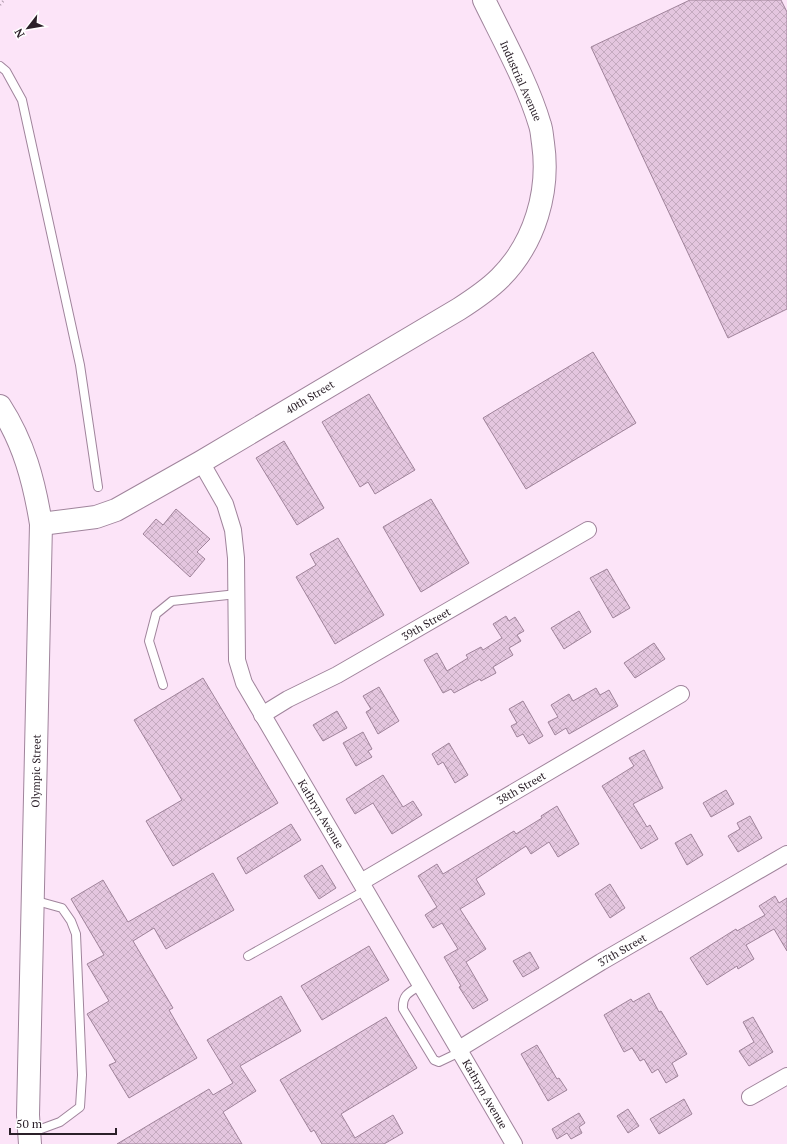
<svg xmlns="http://www.w3.org/2000/svg" width="787" height="1144" viewBox="0 0 787 1144" font-family="'PT Serif',serif">
  <style>
    .building { fill: url(#building-cross-hatch); stroke: #9f839a }
    .lines { fill: none; stroke-linecap: round; stroke-linejoin: round }
    .lane-casing { stroke: #a0849c; stroke-width: 10 }
    .street-casing { stroke: #a0849c; stroke-width: 18 }
    .secondary-casing { stroke: #a0849c; stroke-width: 24 }
    .path { stroke: #ae9bab; stroke-width: 2.5; stroke-dasharray: 1 3; stroke-linecap: butt }
    .lane { stroke: #fff; stroke-width: 8 }
    .street { stroke: #fff; stroke-width: 16 }
    .secondary { stroke: #fff; stroke-width: 22 }
    .labels { text-anchor: middle; stroke-width: 3; stroke-linejoin: round; paint-order: stroke }
    .street-label { font-size: 11px; fill: #2b2029; stroke: #fff }
  </style>
  <defs>
    <pattern id="building-cross-hatch" width="8" height="8" patternUnits="userSpaceOnUse"><rect width="8" height="8" fill="#e4c6df"/><path d="M0 0l8 8M0 8l8-8" fill="none" stroke="#c4aabf"/></pattern>
  </defs>
  <rect width="100%" height="100%" fill="#fce4f8"/>
  <g class="building">
    <path d="M690,0H781L787,12V309L728,338L591,47Z"/>
    <path d="M593,352L636,423L526,489L483,418Z"/>
    <path d="M369,394L415,470L375,494L368,482L360,487L322,422Z"/>
    <path d="M284,441L324,508L297,525L256,458Z"/>
    <path d="M431,499L469,563L421,592L383,527Z"/>
    <path d="M176,509L210,539L197,552L205,559L190,577L143,534L156,519L163,525Z"/>
    <path d="M338,538L384,615L335,644L296,577L316,565L310,554Z"/>
    <path d="M607,569L630,608L613,618L590,578Z"/>
    <path d="M579,611L591,632L564,649L551,628Z"/>
    <path d="M506,616L509,621L515,617L524,631L517,635L521,641L509,648L513,655L493,667L496,673L481,681L480,679L454,693L451,689L443,693L424,660L437,653L447,671L468,658L466,655L481,647L483,650L502,638L493,624Z"/>
    <path d="M654,643L665,659L635,678L624,663Z"/>
    <path d="M203,678L278,803L173,866L146,821L182,800L134,720Z"/>
    <path d="M379,687L399,721L378,734L366,712L371,709L363,696Z"/>
    <path d="M596,688L600,695L609,690L618,706L569,734L566,728L555,735L548,722L558,717L551,705L569,694L573,701Z"/>
    <path d="M523,701L543,736L529,744L523,734L517,737L511,726L517,723L509,709Z"/>
    <path d="M337,711L347,728L323,741L313,725Z"/>
    <path d="M363,732L372,749L368,751L372,757L356,766L343,743Z"/>
    <path d="M449,743L468,775L455,783L443,762L438,765L432,754Z"/>
    <path d="M644,750L663,788L633,804L647,827L650,825L658,839L641,849L602,786L634,766L629,758Z"/>
    <path d="M383,775L403,807L413,801L422,815L392,834L373,803L355,814L346,799Z"/>
    <path d="M726,790L734,804L711,817L703,803Z"/>
    <path d="M557,806L579,844L558,857L549,842L531,854L526,846L476,879L485,894L460,909L486,949L466,962L488,1000L473,1009L459,987L461,986L444,957L458,949L442,923L433,928L425,915L437,907L418,876L437,864L443,874L514,831L516,834L542,818L541,816Z"/>
    <path d="M750,816L762,838L738,852L728,836L740,829L737,823Z"/>
    <path d="M291,824L301,840L246,874L237,858Z"/>
    <path d="M691,834L703,855L687,865L675,843Z"/>
    <path d="M322,865L336,888L319,899L304,876Z"/>
    <path d="M213,873L234,910L166,949L154,928L133,941L173,1008L169,1010L197,1058L129,1098L109,1065L116,1062L87,1014L109,1001L87,964L104,955L71,899L103,880L128,922Z"/>
    <path d="M610,884L625,908L610,918L595,894Z"/>
    <path d="M775,896L779,903L787,898V951L774,929L746,945L754,959L738,969L737,966L707,985L690,958L736,929L737,931L765,915L759,906Z"/>
    <path d="M369,946L389,980L322,1020L301,986Z"/>
    <path d="M530,952L539,968L523,977L513,961Z"/>
    <path d="M649,993L659,1012L661,1011L687,1054L672,1063L678,1076L666,1083L658,1069L652,1073L644,1059L640,1061L632,1048L624,1052L604,1015L631,999L633,1002Z"/>
    <path d="M281,996L301,1031L240,1066L256,1091L223,1112L242,1144H117L209,1089L213,1095L233,1083L207,1040Z"/>
    <path d="M386,1017L417,1068L341,1114L355,1138L393,1115L403,1133L384,1144H322L314,1130L311,1132L280,1080Z"/>
    <path d="M753,1017L773,1052L749,1066L739,1051L754,1042L743,1022Z"/>
    <path d="M537,1045L557,1079L559,1078L567,1090L548,1101L521,1054Z"/>
    <path d="M684,1099L692,1114L659,1134L650,1119Z"/>
    <path d="M628,1109L639,1126L628,1133L617,1116Z"/>
    <path d="M579,1113L585,1123L579,1127L582,1133L571,1139L567,1133L557,1139L552,1129Z"/>
  </g>
  <g class="lines">
    <g class="lane-casing">
      <g id="lane">
        <path d="M0,66L6,71L22,100L80,365L98,487"/>
        <path d="M163,685L149,641L156,614L172,601L237,594"/>
        <path d="M248,956L366,890"/>
        <path d="M421,985C410,992 402,994 403,1009L434,1060L439,1062L460,1052"/>
        <path d="M30,1133L60,1122L80,1107L82,1075L76,934L71,921L62,908L33,900"/>
      </g>
    </g>
    <g class="street-casing">
      <g id="street">
        <path d="M201,462L225,504L233,530L236,558L237,660L244,683L514,1144"/>
        <path d="M262,715L288,699L337,675L588,530"/>
        <path d="M361,882L681,694"/>
        <path d="M459,1049L601,962L787,854"/>
        <path d="M750,1097L787,1076"/>
      </g>
    </g>
    <g class="secondary-casing">
      <g id="secondary">
        <path d="M0,406C24,443 34,481 41,524L28,1115L30,1144"/>
        <path d="M41,524L96,517L116,510L201,462L459,309C473,300 488,290 500,278C535,243 550,191 543,143C542,137 542,131 540,125C528,84 503,39 484,0"/>
      </g>
    </g>
    <path class="path" d="M0,5L4,0"/>
    <use href="#lane" class="lane"/>
    <use href="#street" class="street"/>
    <use href="#secondary" class="secondary"/>
  </g>
  <g class="labels">
    <g class="street-label">
      <text transform="translate(521 81) rotate(66)" y="4">Industrial Avenue</text>
      <text transform="translate(310 397) rotate(-31)" y="4">40th Street</text>
      <text transform="translate(426 624) rotate(-30)" y="4">39th Street</text>
      <text transform="translate(36 771) rotate(-89)" y="4">Olympic Street</text>
      <text transform="translate(521 788) rotate(-30)" y="4">38th Street</text>
      <text transform="translate(321 814) rotate(59)" y="4">Kathryn Avenue</text>
      <text transform="translate(622 950) rotate(-30)" y="4">37th Street</text>
      <text transform="translate(485 1094) rotate(60)" y="4">Kathryn Avenue</text>
    </g>
  </g>
  <g transform="translate(28 28) rotate(239)" stroke="#ffffff" stroke-width="3" paint-order="stroke">
  <path d="M0-3L7 15L0 10L-7 15Z" fill="#2b2029"/>
  <text y="-6" font-size="11" font-weight="bold" text-anchor="middle" fill="#2b2029">N</text>
  </g>
  <path d="M10 1128v6h106v-6" fill="none" stroke="#2b2029" stroke-width="2"/>
  <text x="16" y="1128" font-size="12" fill="#2b2029" stroke="#ffffff" stroke-width="3" paint-order="stroke">50 m</text>
</svg>
